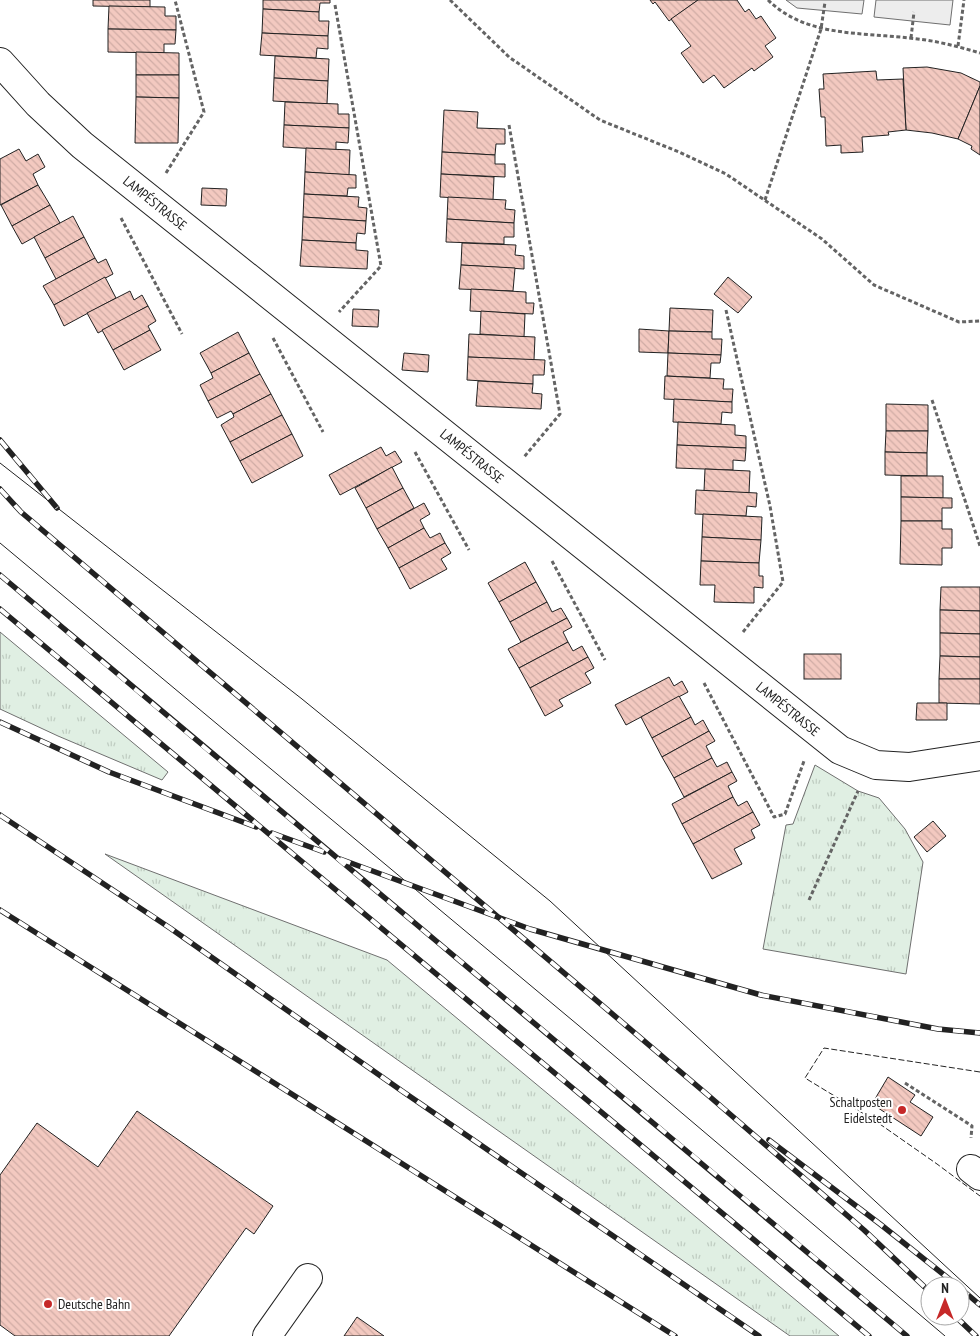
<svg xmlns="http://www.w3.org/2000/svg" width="980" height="1336" viewBox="0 0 980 1336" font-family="'PT Sans Narrow',sans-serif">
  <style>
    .grass { fill: url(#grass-tufts); stroke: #6f6f6f }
    .parking { fill: #ededed; stroke: #6f6f6f }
    .building { fill: url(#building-back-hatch); stroke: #222 }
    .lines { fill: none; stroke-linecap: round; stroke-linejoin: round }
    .minor-casing { stroke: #222; stroke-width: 30 }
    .path { stroke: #646464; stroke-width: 3; stroke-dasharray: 4 2.5; stroke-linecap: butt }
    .minor { stroke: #fff; stroke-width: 28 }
    .tram { stroke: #222; stroke-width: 1 }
    .rail-casing { stroke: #222; stroke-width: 5.5 }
    .rail { stroke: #fff; stroke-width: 4; stroke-dasharray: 11; stroke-linecap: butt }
    .fence { stroke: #222; stroke-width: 1; stroke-dasharray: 6 2.5; stroke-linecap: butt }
    .poi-dot { fill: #c62828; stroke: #fff; stroke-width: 2 }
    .labels { text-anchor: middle; stroke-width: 4; stroke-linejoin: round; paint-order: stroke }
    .street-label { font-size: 14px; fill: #222; stroke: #fff }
    .poi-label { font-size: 14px; fill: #222; stroke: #fff; text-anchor: end }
  </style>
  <defs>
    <pattern id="grass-tufts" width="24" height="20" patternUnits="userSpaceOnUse" patternTransform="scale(1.25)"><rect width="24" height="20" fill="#e0efe3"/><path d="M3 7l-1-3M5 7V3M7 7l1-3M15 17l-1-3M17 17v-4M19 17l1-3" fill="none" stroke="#c0cdc2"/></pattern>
    <pattern id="building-back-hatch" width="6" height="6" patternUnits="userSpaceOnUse" patternTransform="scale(1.25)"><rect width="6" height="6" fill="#f3c9c0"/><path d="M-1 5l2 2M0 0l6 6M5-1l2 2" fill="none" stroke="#d0aca5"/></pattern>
  </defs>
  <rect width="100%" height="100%" fill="#fff"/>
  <g class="grass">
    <path d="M0,632L168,772L162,780L58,736L0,709Z"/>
    <path d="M815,765L858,791L879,798L905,829L923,862L906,974L763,949L786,825L793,824Z"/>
    <path d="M105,854L387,960L839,1336H790Z"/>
  </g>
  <g class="parking">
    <path d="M786,0H864L862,14L797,8Z"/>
    <path d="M876,0H953L950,25L874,17Z"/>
  </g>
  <g class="building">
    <path d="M93,0H150V7L93,6Z"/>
    <path d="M263,0H330V3H320L319,12L263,9Z"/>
    <path d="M650,0H698L669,21L655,2L653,4Z"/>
    <path d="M698,0H737L745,12L749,9L756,19L761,16L776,38L765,46L773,57L754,71L752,68L724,88L714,75L703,83L681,53L691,46L671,19Z"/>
    <path d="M109,6L165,7V16H176V30L108,29Z"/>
    <path d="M263,9L319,12V21H329L328,36L262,33Z"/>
    <path d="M108,29L176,30L175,44H164V53L108,52Z"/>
    <path d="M262,33L328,36V49L317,48L316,58L260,55Z"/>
    <path d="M136,52L179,53V75H136Z"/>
    <path d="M275,56L329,59L328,81L274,78Z"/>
    <path d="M927,67L961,73L980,82V86L958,139L932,133L906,130L903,68Z"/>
    <path d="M876,71L877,80L903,79L906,130L888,132L889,135L862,137L863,152L841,153V145L826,146L825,117H821L819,89H824L823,74Z"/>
    <path d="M136,75H179V98L136,97Z"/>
    <path d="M274,78L328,81L327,104L273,101Z"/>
    <path d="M980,86V155L971,149L972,146L958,139Z"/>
    <path d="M136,97L179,98L178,143H135Z"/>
    <path d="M285,102L338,104V114H349V128L284,125Z"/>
    <path d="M444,110L478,112L477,128L505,129V144H496L495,155L442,152Z"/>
    <path d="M284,125L349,128L348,143L336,142V150L283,147Z"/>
    <path d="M306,148L350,150L349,175L305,172Z"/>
    <path d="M19,149L26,161L38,154L45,167L33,174L38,185L0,205V159Z"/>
    <path d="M442,152L495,155V164H505V177L441,174Z"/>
    <path d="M305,172L356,175V188H348L347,196L304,194Z"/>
    <path d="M441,174L494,177L493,200L440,197Z"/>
    <path d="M38,185L50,205L12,226L1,205Z"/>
    <path d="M202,188L227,189L226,206L201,205Z"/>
    <path d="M304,194L359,197L358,207L367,208L366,221L303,217Z"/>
    <path d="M448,197L506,200L505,209L515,210L514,223L447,219Z"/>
    <path d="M50,205L60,223L22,244L12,226Z"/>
    <path d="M73,216L84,237L45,258L34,237Z"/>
    <path d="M303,217L366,221L365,234L357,233L356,243L302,240Z"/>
    <path d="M447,219L514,223V237H504V244L446,242Z"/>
    <path d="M84,237L95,258L56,279L45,258Z"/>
    <path d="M302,240L356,243V250L368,251L367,269L300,266Z"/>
    <path d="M462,243L516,245L515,255L524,256V269L461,265Z"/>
    <path d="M95,258L98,263L106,259L113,274L54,305L43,286Z"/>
    <path d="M461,265L515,268L513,291L459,289Z"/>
    <path d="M105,277L116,298L64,326L54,305Z"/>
    <path d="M728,277L752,297L738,313L714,294Z"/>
    <path d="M471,289L526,292V303H534L533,314L470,311Z"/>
    <path d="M130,291L134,300L142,295L148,306L98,333L87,313Z"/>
    <path d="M148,306L156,321L148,326L150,330L113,350L102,330Z"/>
    <path d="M670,308L713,310L712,332L669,331Z"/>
    <path d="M353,309L379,310L378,327L352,326Z"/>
    <path d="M481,311L525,314L524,337L480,334Z"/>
    <path d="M639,329L669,331L668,353L639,352Z"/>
    <path d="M150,330L161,350L124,370L113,350Z"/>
    <path d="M669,331L712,332V339H722L721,355L668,353Z"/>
    <path d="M238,332L249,353L211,373L200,353Z"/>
    <path d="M469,334L535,337L534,360L468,357Z"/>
    <path d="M249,353L260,374L208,401L200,385L213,378L211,373Z"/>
    <path d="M404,353L429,355L428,372L402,370Z"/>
    <path d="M668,353L721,355L720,363H711L710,378L667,376Z"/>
    <path d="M468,357L545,360L544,375H533V384L467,380Z"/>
    <path d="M260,374L271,394L233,414L231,411L217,418L208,401Z"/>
    <path d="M665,376L724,379L723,389H733L732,402L664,399Z"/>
    <path d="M478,381L533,384L532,393L542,394L541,409L476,406Z"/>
    <path d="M271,394L282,415L230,442L221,425L234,417L233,414Z"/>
    <path d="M674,399L732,402V413L722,412L721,424L673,422Z"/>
    <path d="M886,404L928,405V431H886Z"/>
    <path d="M282,415L292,434L240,461L230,442Z"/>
    <path d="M678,422L735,425V435L746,436V448L677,445Z"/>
    <path d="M886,431H928L927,453L885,452Z"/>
    <path d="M292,434L303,456L252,483L240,461Z"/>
    <path d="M677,445L746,448L745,461L733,460V470L676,468Z"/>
    <path d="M381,447L386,456L395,451L402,462L340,495L329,475Z"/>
    <path d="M885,452L927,453V476L885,475Z"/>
    <path d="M392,467L403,488L366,508L355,488Z"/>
    <path d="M705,469L750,471L749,493L704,491Z"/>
    <path d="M901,476H943V498L901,497Z"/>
    <path d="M403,488L414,508L377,529L366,508Z"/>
    <path d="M696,490L757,493L756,507L747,506L746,516L695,514Z"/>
    <path d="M901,497L952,498V508H942V521H901Z"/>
    <path d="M424,503L430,514L420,520L424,528L388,548L377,529Z"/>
    <path d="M703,514L762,517L761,540L702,537Z"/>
    <path d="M901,521H942V529H952V548H942V565L900,564Z"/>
    <path d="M424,528L430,538L440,533L445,543L399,568L388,548Z"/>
    <path d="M702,537L761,540L759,563L701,561Z"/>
    <path d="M445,543L451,553L441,559L447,569L410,589L399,568Z"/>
    <path d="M701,561L759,563V576H763V588L754,587V603L714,602L715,585H700Z"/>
    <path d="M525,562L536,582L499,602L488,583Z"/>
    <path d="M536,582L547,602L510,622L499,602Z"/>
    <path d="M941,587H980V611L940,610Z"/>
    <path d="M547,602L552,612L561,608L567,618L521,642L510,622Z"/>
    <path d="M940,610L980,611V634L940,633Z"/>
    <path d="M567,618L572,627L563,632L568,642L519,668L508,649Z"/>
    <path d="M940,633L980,634V657L940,656Z"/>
    <path d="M568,642L573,651L582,646L588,657L530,688L519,668Z"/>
    <rect x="804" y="654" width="37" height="25"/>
    <path d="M940,656L980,657V679H939Z"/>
    <path d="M588,657L594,668L585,673L591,683L559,700L563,706L545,716L530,688Z"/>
    <path d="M669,677L674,686L682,681L688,692L626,725L615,705Z"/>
    <path d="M939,679H980V704L939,703Z"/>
    <path d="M679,696L691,717L652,738L641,717Z"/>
    <path d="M917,703H947V720H916Z"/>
    <path d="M691,717L695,725L703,720L709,731L662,757L652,738Z"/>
    <path d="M709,731L715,741L706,746L712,758L674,778L662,757Z"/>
    <path d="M712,758L717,767L727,762L732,772L684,797L674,778Z"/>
    <path d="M732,772L737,781L728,786L733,797L682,824L672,804Z"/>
    <path d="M733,797L738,806L747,801L753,812L693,844L682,824Z"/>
    <path d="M753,812L760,825L751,830L755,838L734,849L742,864L712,879L693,844Z"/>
    <path d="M933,821L946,836L927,852L914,837Z"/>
    <path d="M888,1077L915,1095L910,1102L933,1117L921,1136L872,1104Z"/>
    <path d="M137,1111L273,1206L254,1234L246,1228L169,1336H15L0,1325V1175L37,1123L98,1167Z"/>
    <path d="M357,1317L384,1336H344Z"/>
  </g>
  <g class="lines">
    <g class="minor-casing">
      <g id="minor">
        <path d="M0,62L38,104L82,145L840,750L876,765L909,767L980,756"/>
        <path d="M971,1169L980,1176"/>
        <path d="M267,1336L308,1278"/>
      </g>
    </g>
    <g class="path">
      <path d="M450,0L509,57L600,120L679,152L726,174L822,239L874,285L959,322L980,321"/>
      <path d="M768,0C806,37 859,32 909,38C933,40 957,46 980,53"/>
      <path d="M335,5L381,266L339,312"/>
      <path d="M911,38L914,12"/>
      <path d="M958,46L964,0"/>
      <path d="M509,125L560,414L524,457"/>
      <path d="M166,173L204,112L175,0"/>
      <path d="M765,200L821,29L825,2"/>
      <path d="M121,218L182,334"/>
      <path d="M726,310L770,506L783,582L743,632"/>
      <path d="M273,338L323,432"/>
      <path d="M932,400L980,546"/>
      <path d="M415,452L469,550"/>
      <path d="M552,561L605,660"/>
      <path d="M704,683L774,817L785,814L804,761"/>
      <path d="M809,900L858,791"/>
      <path d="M905,1083L972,1126L971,1138"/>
    </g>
    <use href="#minor" class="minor"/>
    <g class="tram">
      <path d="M0,463L302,699L550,901L980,1298"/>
      <path d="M0,543L578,1025L945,1336"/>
    </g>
    <g class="rail-casing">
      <g id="rail">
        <path d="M0,440L57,508"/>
        <path d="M0,489L21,512L709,1096L864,1230L930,1292"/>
        <path d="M0,575C301,830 606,1081 907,1336"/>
        <path d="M0,609L869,1336"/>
        <path d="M0,722L109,772L256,827"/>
        <path d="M0,815L170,928L402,1091L759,1336"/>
        <path d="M272,833L324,852"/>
        <path d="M340,859L530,929L761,995L938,1029L980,1033"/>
        <path d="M0,910L675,1336"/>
        <path d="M769,1140L880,1224L958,1286"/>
        <path d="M960,1288L980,1305"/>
        <path d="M955,1316L976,1336"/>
      </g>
    </g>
    <use href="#rail" class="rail"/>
    <path class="fence" d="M980,1072L824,1048L805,1078L874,1120L937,1164L980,1196"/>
  </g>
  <g class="poi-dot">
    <circle cx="902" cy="1110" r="5"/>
    <circle cx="48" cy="1304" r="5"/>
  </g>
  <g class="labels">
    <g class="street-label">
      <text transform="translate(155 203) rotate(39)" y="5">LAMPÉSTRASSE</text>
      <text transform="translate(472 456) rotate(39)" y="5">LAMPÉSTRASSE</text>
      <text transform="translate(788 709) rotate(39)" y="5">LAMPÉSTRASSE</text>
    </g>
    <g class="poi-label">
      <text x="892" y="1107">Schaltposten<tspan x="892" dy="16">Eidelstedt</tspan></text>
      <text x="58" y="1309" text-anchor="start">Deutsche Bahn</text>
    </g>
  </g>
  <g transform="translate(945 1301)"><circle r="24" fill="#ffffff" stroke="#a7a7a7"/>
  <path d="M0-4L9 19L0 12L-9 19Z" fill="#c62828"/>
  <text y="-8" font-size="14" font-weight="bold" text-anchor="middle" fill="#222222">N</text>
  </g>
</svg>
